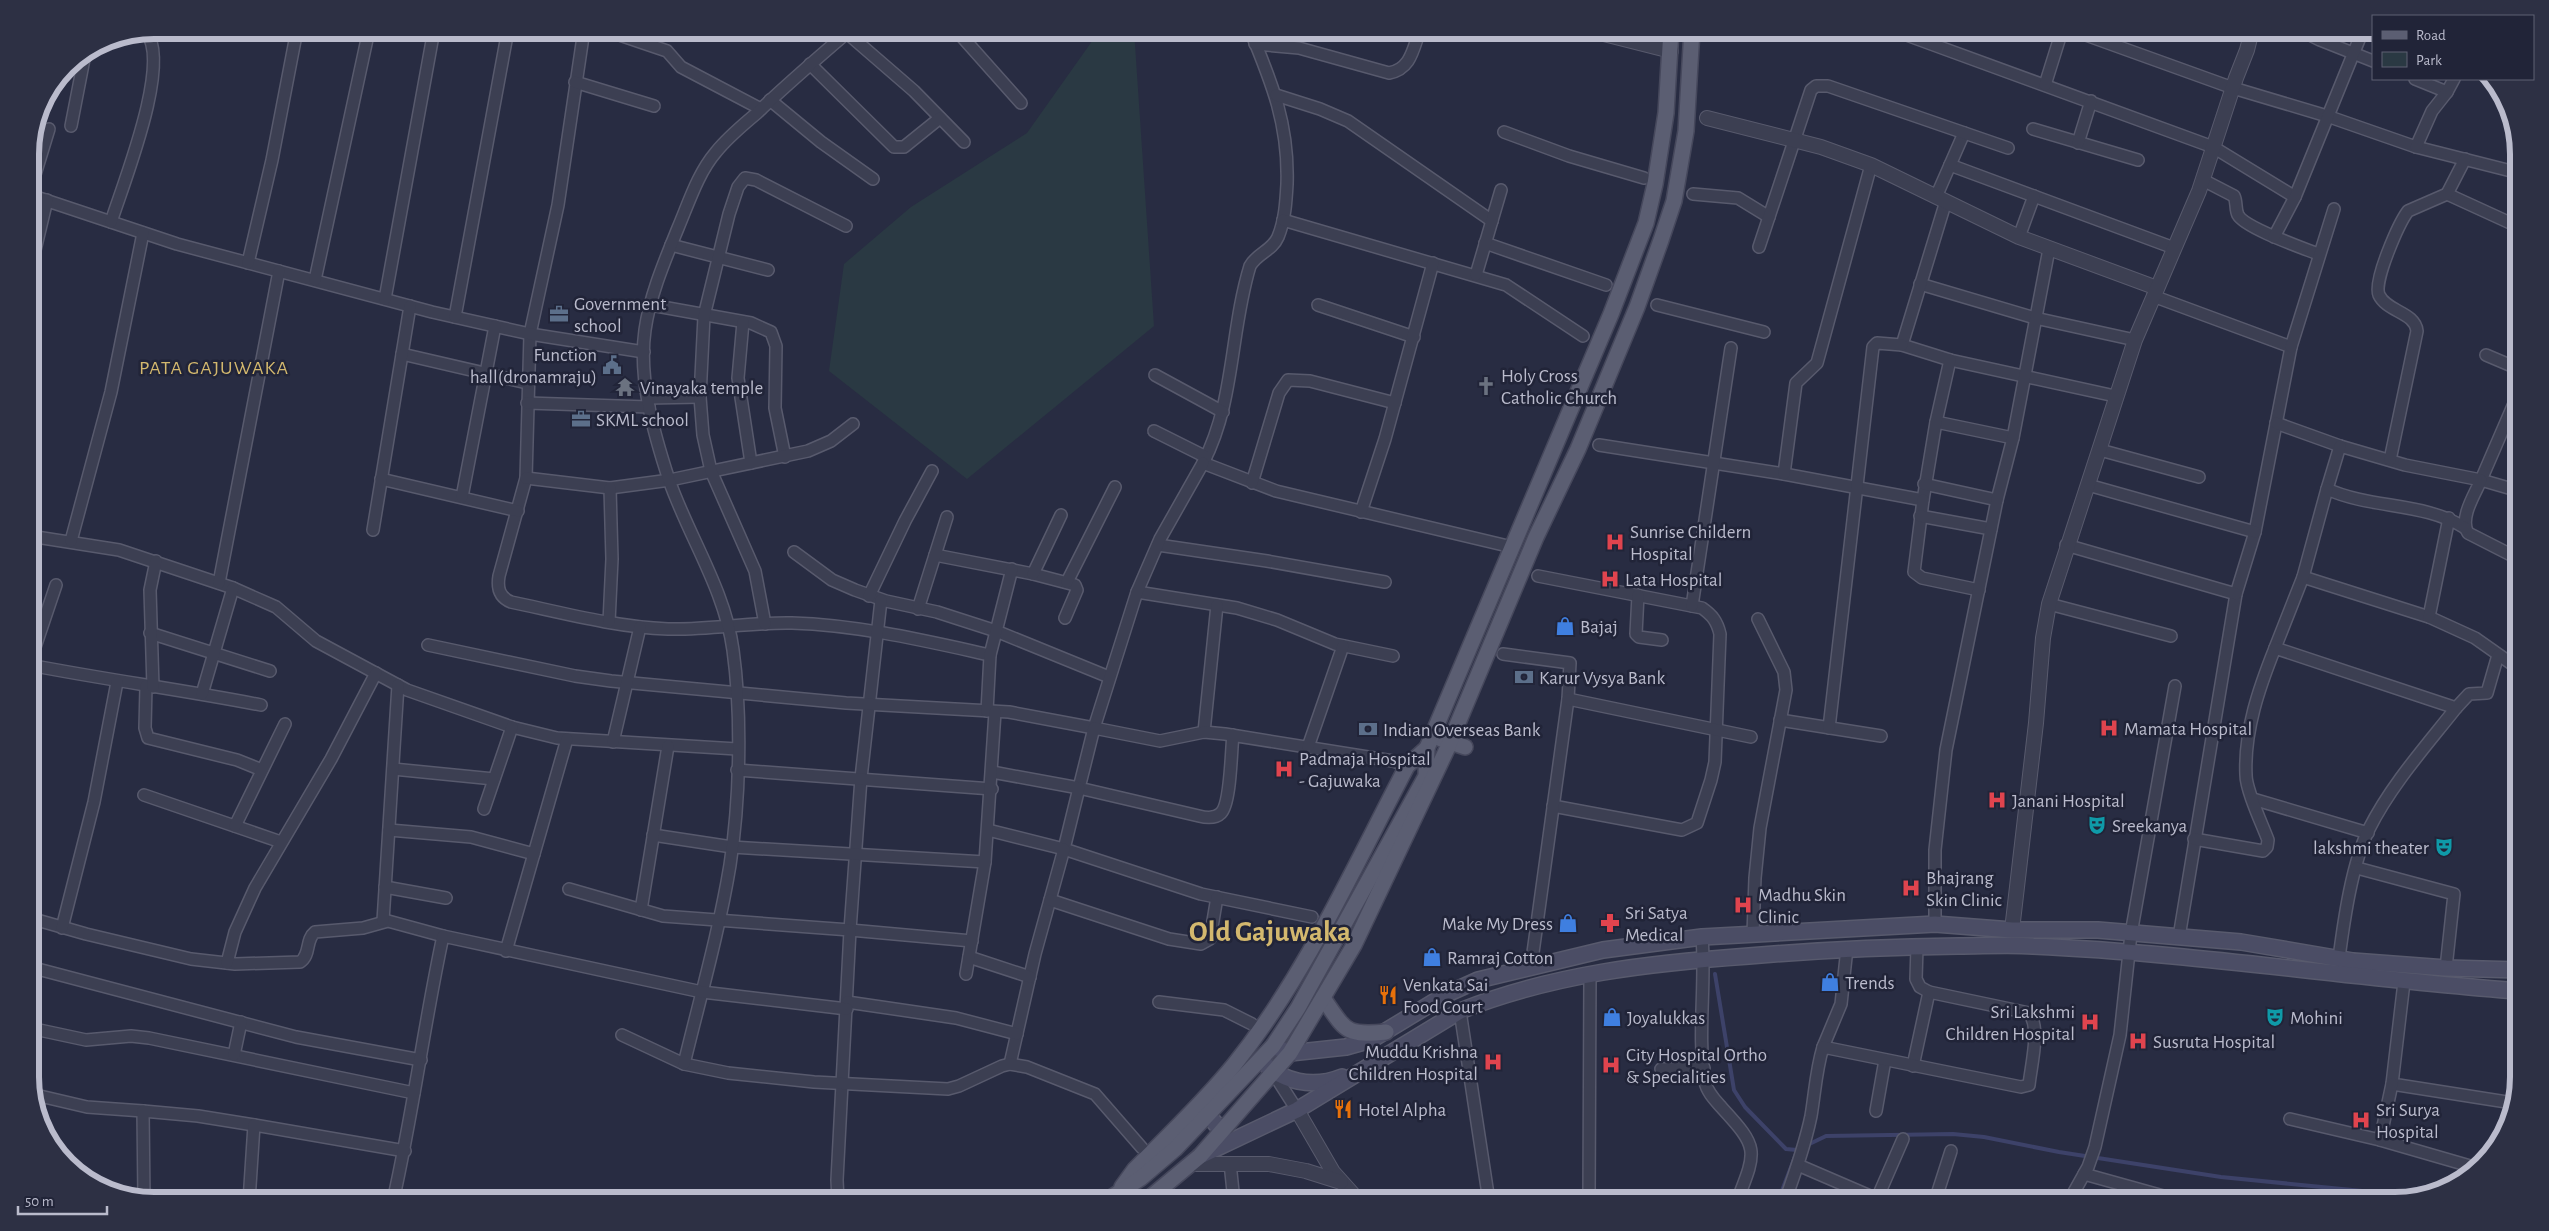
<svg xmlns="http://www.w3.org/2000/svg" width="2549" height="1231" viewBox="0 0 2549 1231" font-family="'Alegreya Sans',sans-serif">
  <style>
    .green { fill: #2a3943 }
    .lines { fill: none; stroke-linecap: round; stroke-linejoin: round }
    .stream { stroke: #3d4269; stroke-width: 4 }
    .minor-casing { stroke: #585a6d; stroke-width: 14 }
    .tertiary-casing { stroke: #585a6d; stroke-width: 16 }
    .secondary-casing { stroke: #585a6d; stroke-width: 18 }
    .primary-casing { stroke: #46485c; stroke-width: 18 }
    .minor { stroke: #3c3f52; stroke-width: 11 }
    .tertiary { stroke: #3c3f52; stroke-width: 14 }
    .secondary { stroke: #4b4d65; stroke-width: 15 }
    .primary { stroke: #5b5e72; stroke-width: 15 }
    .labels { text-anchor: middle; stroke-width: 5; stroke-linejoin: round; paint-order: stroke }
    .poi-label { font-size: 19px; fill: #babbcc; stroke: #212438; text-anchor: start }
    .neighbourhood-label { font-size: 20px; letter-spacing: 1px; fill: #d3b86e; stroke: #212438 }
    .town-label { font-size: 29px; font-weight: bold; fill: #d3b86e; stroke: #212438 }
    .rim { fill: none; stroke: #babbcc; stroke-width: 6 }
  </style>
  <rect width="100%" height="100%" fill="#282c42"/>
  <g class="green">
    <path d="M1107,30H1134L1154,326L967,479L829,371L844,264L911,207L1027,133L1095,37Z"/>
    <path d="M659,1195L705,1201H658Z"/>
  </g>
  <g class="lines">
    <g class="stream">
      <path d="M1715,974L1734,1090L1745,1107L1786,1149L1797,1150L1826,1136L1953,1134L1984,1137L2059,1152L2221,1177L2393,1194L2465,1179"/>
      <path d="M1778,1201L1796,1154"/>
    </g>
    <g class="minor-casing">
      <g id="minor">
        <path d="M584,30L558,205L530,334L526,478L499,576C497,588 499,597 511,602C563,613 615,627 668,629C710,630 751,622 792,623C859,625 926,641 990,655"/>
        <path d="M605,30L667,51L681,67L761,109"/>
        <path d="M815,30L838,40"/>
        <path d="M956,30L1021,103"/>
        <path d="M1250,30C1272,83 1289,125 1287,184C1286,202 1285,220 1278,237C1272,251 1257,253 1250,266C1230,331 1235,402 1203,463L1276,491L1512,547"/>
        <path d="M1893,30L2213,147L2295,197"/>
        <path d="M2072,30L2233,88L2327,116L2416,147L2519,173"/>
        <path d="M2309,30L2312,36L2320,40L2373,61"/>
        <path d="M847,33L914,91L964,142"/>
        <path d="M1255,44L1299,48L1389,73C1411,69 1413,49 1420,30"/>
        <path d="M810,64L894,147H904L940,118"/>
        <path d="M2415,79L2447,92"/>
        <path d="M575,82L654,106"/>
        <path d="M2045,85L2060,37L2067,30H2071"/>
        <path d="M1276,95L1320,109L1348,121L1492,221"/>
        <path d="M770,100L821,142L873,179"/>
        <path d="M71,126L85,54"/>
        <path d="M2033,129L2138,160"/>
        <path d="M1504,132L1569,156L1644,178"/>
        <path d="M2078,143L2091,101"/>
        <path d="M2416,147L2432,111L2447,92L2454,79"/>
        <path d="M1950,165L2174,248"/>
        <path d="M2203,180L2234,196C2237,202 2235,209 2238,215C2245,228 2303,248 2318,254"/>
        <path d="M30,191L49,129"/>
        <path d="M1693,194L1738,198L1769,217"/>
        <path d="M2447,194L2519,227"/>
        <path d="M30,195L177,244L432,312L530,334L644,352"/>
        <path d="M1936,197L1964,133"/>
        <path d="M1283,220L1506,285L1583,336"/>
        <path d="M111,222C123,184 172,63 146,32"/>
        <path d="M2019,237L2034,196"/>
        <path d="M2274,237L2295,197L2363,30"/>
        <path d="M1485,243L1606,285"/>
        <path d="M671,245L768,270"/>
        <path d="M1759,247L1811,90L1816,86H1828L2008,148"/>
        <path d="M248,263L272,160L297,30"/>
        <path d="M30,271L47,200"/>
        <path d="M1476,275L1501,190"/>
        <path d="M315,280L369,30"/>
        <path d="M1920,284L2035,318L2135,340"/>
        <path d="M2153,296L2291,347L2255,532L2236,594L2179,937"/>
        <path d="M385,299L434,30"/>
        <path d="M651,305L751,323L771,332L776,346L775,408L785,457"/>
        <path d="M1318,305L1414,337"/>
        <path d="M1657,305L1764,332"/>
        <path d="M455,317L508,30"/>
        <path d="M743,322L738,378L751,463"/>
        <path d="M2291,347L2334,209"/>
        <path d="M402,354L527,383"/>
        <path d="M2486,355L2519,369"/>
        <path d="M1950,360L2115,396"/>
        <path d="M1155,375L1223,412"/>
        <path d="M2519,392L2481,480L2519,491"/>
        <path d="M648,398L700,397"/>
        <path d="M527,403L649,407"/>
        <path d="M1936,422L2013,438"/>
        <path d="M2276,423L2340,446L2405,465L2481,480C2475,494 2459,518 2468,533L2519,559"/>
        <path d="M1154,431L1206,457"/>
        <path d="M1599,445L1784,474L1923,500L1936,422L1950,360L1902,345L1946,201"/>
        <path d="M2340,446L2327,489C2371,509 2425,502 2465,528"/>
        <path d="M2100,450L2199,477"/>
        <path d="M2390,460L2417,331C2415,312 2387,312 2379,295C2373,281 2399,223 2408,211L2447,194L2465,159"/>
        <path d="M1784,474L1796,383L1817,363L1871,165"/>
        <path d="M526,478L610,488L670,480L808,451L831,441L853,424"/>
        <path d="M381,479L518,511"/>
        <path d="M1252,483L1279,393L1288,380L1310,381L1395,403"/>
        <path d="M1924,484L1997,500"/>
        <path d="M2088,485L2255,532"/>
        <path d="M462,497L495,326"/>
        <path d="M1923,500L1914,572L1922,578L1979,590"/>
        <path d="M1361,512L1385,439L1433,263"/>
        <path d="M1920,516L1991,529"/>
        <path d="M373,530L410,306"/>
        <path d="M30,536L119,550L233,588L276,607L316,641L407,690L512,727L557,738L737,749"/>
        <path d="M71,541L111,392L143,233"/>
        <path d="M1158,545L1267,561L1385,582"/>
        <path d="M2066,545L2236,594"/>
        <path d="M794,552L832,580L855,590L886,601L937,612L996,631L1109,677"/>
        <path d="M935,555L1033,574L1075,585L1077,590L1065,618"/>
        <path d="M1033,574L1061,515"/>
        <path d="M1538,576L1702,608C1712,615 1717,621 1720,634L1715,762L1711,780L1697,823L1682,830L1553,806"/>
        <path d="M2303,577L2429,617L2475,638L2519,669"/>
        <path d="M1067,582L1115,487"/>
        <path d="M219,583L279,271"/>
        <path d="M1137,592L1237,608L1277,620L1335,644L1393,656"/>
        <path d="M1638,595L1636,634L1639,637L1662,640"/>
        <path d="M869,596L905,521L932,471"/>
        <path d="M881,600L861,778L850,930L972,941"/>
        <path d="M2049,604L2171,636"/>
        <path d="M1692,606L1731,348"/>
        <path d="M918,609L947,517"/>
        <path d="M2429,617L2449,518"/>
        <path d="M609,622L612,559L610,488"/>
        <path d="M765,624L755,571L711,471L703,435L700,397L704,316L729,214L738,187L745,178L756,180L846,226"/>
        <path d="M150,633L270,671"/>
        <path d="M428,645L575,676L611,681L846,703L1009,712L1094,728L1137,592L1160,539L1203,463"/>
        <path d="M2275,648L2303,577L2327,489"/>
        <path d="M1503,654L1570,663L1568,699L1531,967"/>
        <path d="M30,662L56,585"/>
        <path d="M30,665C107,680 184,690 261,705"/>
        <path d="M146,686L145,728L148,738L237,760L262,770"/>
        <path d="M153,687L150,590L156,561"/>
        <path d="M202,694L233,588"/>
        <path d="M1568,699L1751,737"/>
        <path d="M2456,708L2469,694L2487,693L2498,655"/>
        <path d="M987,711L990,655L1012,569"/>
        <path d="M1780,720L1881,736"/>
        <path d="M1829,728L1873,347L1877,343L1902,345"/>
        <path d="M1204,732L1217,605"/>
        <path d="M1233,735C1231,750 1231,803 1221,813C1215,819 1207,818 1199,816L1079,788L1094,728L1160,741L1204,732L1225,734L1393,761L1407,766"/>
        <path d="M613,742L640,627"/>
        <path d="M1308,747L1343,646"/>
        <path d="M393,769L494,779"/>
        <path d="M737,770L992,789"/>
        <path d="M992,772L1079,788L1064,849L1201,894L1312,917"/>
        <path d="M144,795L281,842"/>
        <path d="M2253,799L2368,833"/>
        <path d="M484,809L512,727"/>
        <path d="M235,826L285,724"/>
        <path d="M389,830L471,837L534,854"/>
        <path d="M988,830L1064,849L1035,954L1010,1064"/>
        <path d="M653,835L732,847L985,862"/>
        <path d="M2194,839L2263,851L2267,847L2268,840C2262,824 2246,790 2246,775C2244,731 2259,688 2275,648L2456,708C2426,746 2391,785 2369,829C2352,863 2344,920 2339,958"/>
        <path d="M2357,868L2454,894L2446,968"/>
        <path d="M385,887L446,898"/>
        <path d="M569,889L663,916L850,930L837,1180L838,1201"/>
        <path d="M1050,900L1169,939L1201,944L1210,939L1217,897"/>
        <path d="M641,910L668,746"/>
        <path d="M30,918L86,934L191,959L235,964L300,962C311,955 305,940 315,932L363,928L388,921L443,936"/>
        <path d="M383,921L398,685"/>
        <path d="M1935,924V850L1946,750L1997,500L2013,438L2049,249"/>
        <path d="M62,928L94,802L117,682"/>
        <path d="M1753,934L1755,878L1760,828L1786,690L1784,672L1758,619"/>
        <path d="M1702,937C1706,985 1697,1035 1705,1082C1707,1092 1715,1100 1722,1108C1759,1148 1757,1150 1737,1201"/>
        <path d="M506,951L567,739"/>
        <path d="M969,957L1030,977"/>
        <path d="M227,963L235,932L255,888L331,759L376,673"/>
        <path d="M30,967L296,1037L421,1060"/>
        <path d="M966,974L985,862L995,712"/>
        <path d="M2404,982L2392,1084L2513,1103"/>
        <path d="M847,1002L956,1018L1017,1034"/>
        <path d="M1159,1002L1224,1010L1252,1024"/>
        <path d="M1460,1011L1489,1201"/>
        <path d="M30,1028L86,1040L131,1036L149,1038L414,1093"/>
        <path d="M622,1035L684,1064L728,1073L814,1082L948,1089L959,1086L1002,1066L1010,1064L1027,1067L1095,1094L1142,1148"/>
        <path d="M1823,1047L1841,1004L1847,948"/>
        <path d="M234,1055L241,1022"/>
        <path d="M684,1064C700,998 719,932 730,865C740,800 742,715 733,650C725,590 689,537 669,480C654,434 638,379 645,330C650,295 665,260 678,228C689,202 698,173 716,152C728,137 743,125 757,113C787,84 819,57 850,30"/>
        <path d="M1913,1066L1929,992"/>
        <path d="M1661,1069L1704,1068"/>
        <path d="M1274,1074L1297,1110"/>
        <path d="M38,1108L40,1096L87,1107L143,1111"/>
        <path d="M1876,1111L1885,1060"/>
        <path d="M2290,1119L2380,1140L2470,1166L2473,1170"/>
        <path d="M2380,1140L2392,1084"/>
        <path d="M1230,1163L1234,1201"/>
        <path d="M1798,1165L1877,1199"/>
        <path d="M2084,1174L2174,1199L2188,1201"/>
        <path d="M144,1199L143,1111L198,1116L254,1125"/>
        <path d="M249,1201L254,1125L405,1151"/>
        <path d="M393,1201C413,1113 424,1024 443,936L702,992L847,1009"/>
        <path d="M1342,1201L1345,1188"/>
        <path d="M1589,1201L1590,975"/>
        <path d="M1785,1201C1795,1173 1805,1145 1811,1116C1815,1092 1816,1070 1823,1047L2021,1087L2029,1085C2031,1065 2041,1028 2029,1013L1929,992L1920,987L1916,979L1917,947"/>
        <path d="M1876,1201L1903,1139"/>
        <path d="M1935,1201L1951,1151"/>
        <path d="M2069,1201L2088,1167L2095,1147L2120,1035L2131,934L2175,686"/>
      </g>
    </g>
    <g class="tertiary-casing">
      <g id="tertiary">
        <path d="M1588,30L1671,51"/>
        <path d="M1707,118L1821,147L1871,165L2019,237L2157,288"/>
        <path d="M2012,930L2036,723L2043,638L2049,604L2135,340L2199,191L2236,78L2247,50L2252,30"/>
        <path d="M1297,1110L1333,1172L1359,1201"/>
        <path d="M1190,1164H1269L1306,1171L1341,1182"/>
      </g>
    </g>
    <g class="secondary-casing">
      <g id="secondary">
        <path d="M1273,1046L1290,1053L1346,1047L1371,1040L1447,994L1478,980L1603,950L1702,937L1935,924L2012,930H2098L2241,942L2353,961L2446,968L2519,970"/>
        <path d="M1260,1060C1283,1082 1312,1089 1342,1077"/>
        <path d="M1208,1115L1221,1130"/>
        <path d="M1200,1156L1297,1110L1460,1011C1552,974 1651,963 1749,956C1819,950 1888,947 1958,946C1983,946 2008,944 2033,946C2195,953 2357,979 2519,991"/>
      </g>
    </g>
    <g class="primary-casing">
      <g id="primary">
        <path d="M1441,739L1465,747"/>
        <path d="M1323,998C1346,1031 1345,1036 1386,1032"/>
        <path d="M1122,1187L1135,1169C1168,1136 1204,1102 1234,1065C1306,975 1354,867 1407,766L1427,748"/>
        <path d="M1106,1201L1141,1178L1175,1149L1273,1046L1298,1008L1426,776L1427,748L1611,314L1646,223L1655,184L1666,113L1671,30"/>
        <path d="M1146,1201L1200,1156L1290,1053L1354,945L1447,749L1536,537L1578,449L1637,307L1661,240L1674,201L1686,131L1692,30"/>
      </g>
    </g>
    <use href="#minor" class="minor"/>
    <use href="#tertiary" class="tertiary"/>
    <use href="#secondary" class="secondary"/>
    <use href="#primary" class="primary"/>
  </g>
  <defs>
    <g id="office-bare" transform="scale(1.5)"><path d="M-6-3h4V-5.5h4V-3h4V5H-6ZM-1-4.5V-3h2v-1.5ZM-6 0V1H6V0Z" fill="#5c6f8a" stroke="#212438" stroke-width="2.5" paint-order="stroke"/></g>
    <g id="civic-bare" transform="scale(1.5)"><path d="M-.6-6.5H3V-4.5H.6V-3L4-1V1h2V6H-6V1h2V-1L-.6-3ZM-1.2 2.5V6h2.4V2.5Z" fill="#5c6f8a" stroke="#212438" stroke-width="2.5" paint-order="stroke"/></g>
    <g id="church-bare" transform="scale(1.5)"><path d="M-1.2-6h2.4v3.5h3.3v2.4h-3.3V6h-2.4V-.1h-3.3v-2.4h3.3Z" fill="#6b7280" stroke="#212438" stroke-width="2.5" paint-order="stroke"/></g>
    <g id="temple-bare" transform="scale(1.5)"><path d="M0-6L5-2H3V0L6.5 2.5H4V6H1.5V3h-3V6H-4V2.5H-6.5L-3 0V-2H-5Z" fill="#6b7280" stroke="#212438" stroke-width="2.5" paint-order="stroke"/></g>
    <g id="hospital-bare" transform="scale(1.5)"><path d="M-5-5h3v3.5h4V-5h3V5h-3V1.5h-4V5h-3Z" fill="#e0444e" stroke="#212438" stroke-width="2.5" paint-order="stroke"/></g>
    <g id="shop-bare" transform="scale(1.5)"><path d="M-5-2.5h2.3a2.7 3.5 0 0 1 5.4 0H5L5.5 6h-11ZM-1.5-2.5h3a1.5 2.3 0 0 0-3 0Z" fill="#3f7fe0" stroke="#212438" stroke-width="2.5" paint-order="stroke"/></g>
    <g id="bank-bare" transform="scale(1.5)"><path d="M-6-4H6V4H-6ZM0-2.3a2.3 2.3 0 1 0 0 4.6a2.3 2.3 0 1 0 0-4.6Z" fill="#5c6f8a" stroke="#212438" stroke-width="2.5" paint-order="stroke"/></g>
    <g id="theatre-bare" transform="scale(1.5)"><path d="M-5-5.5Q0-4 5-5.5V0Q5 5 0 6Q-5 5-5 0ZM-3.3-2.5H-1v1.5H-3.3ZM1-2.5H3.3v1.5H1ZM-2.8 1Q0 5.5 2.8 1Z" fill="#0f9aa8" stroke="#212438" stroke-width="2.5" paint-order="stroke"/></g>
    <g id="pharmacy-bare" transform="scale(1.5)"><path d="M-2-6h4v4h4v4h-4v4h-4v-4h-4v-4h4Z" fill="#e0444e" stroke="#212438" stroke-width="2.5" paint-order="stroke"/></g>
    <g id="restaurant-bare" transform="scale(1.5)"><path d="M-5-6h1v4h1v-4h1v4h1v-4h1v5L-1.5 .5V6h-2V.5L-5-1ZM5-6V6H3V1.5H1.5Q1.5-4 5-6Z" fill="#e8710a" stroke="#212438" stroke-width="2.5" paint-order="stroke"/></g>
  </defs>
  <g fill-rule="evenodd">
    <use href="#office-bare" x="559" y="314"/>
    <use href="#civic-bare" x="612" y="365"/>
    <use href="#church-bare" x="1486" y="386"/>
    <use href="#temple-bare" x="625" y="387"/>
    <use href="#office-bare" x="581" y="419"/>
    <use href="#hospital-bare" x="1615" y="542"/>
    <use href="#hospital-bare" x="1610" y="579"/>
    <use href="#shop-bare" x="1565" y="626"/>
    <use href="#bank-bare" x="1524" y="677"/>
    <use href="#hospital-bare" x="2109" y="728"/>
    <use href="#bank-bare" x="1368" y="729"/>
    <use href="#hospital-bare" x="1284" y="769"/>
    <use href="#hospital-bare" x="1997" y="800"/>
    <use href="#theatre-bare" x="2097" y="825"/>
    <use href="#theatre-bare" x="2444" y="847"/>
    <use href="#hospital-bare" x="1911" y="888"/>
    <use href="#hospital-bare" x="1743" y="905"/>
    <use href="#shop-bare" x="1568" y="923"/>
    <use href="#pharmacy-bare" x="1610" y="923"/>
    <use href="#shop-bare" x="1432" y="957"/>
    <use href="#shop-bare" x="1830" y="982"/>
    <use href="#restaurant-bare" x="1388" y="995"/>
    <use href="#shop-bare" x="1612" y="1017"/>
    <use href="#theatre-bare" x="2275" y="1017"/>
    <use href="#hospital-bare" x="2090" y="1022"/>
    <use href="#hospital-bare" x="2138" y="1041"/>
    <use href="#hospital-bare" x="1493" y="1062"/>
    <use href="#hospital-bare" x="1611" y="1065"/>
    <use href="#restaurant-bare" x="1343" y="1109"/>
    <use href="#hospital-bare" x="2361" y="1120"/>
  </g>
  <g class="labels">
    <g class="poi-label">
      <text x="574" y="310">Government<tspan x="574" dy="22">school</tspan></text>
      <text x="597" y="361" text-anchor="end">Function<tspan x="597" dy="22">hall(dronamraju)</tspan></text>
      <text x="1501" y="382">Holy Cross<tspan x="1501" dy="22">Catholic Church</tspan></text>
      <text x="640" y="394">Vinayaka temple</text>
      <text x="596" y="426">SKML school</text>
      <text x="1630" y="538">Sunrise Childern<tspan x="1630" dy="22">Hospital</tspan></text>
      <text x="1625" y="586">Lata Hospital</text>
      <text x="1580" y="633">Bajaj</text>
      <text x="1539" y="684">Karur Vysya Bank</text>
      <text x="2124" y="735">Mamata Hospital</text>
      <text x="1383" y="736">Indian Overseas Bank</text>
      <text x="1299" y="765">Padmaja Hospital<tspan x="1299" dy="22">- Gajuwaka</tspan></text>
      <text x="2012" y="807">Janani Hospital</text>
      <text x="2112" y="832">Sreekanya</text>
      <text x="2429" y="854" text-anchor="end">lakshmi theater</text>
      <text x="1926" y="884">Bhajrang<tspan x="1926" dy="22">Skin Clinic</tspan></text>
      <text x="1758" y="901">Madhu Skin<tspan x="1758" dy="22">Clinic</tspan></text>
      <text x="1625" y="919">Sri Satya<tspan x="1625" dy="22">Medical</tspan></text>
      <text x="1553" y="930" text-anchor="end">Make My Dress</text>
      <text x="1447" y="964">Ramraj Cotton</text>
      <text x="1845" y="989">Trends</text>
      <text x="1403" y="991">Venkata Sai<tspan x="1403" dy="22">Food Court</tspan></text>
      <text x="2075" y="1018" text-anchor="end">Sri Lakshmi<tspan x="2075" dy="22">Children Hospital</tspan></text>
      <text x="1627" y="1024">Joyalukkas</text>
      <text x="2290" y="1024">Mohini</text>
      <text x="2153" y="1048">Susruta Hospital</text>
      <text x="1478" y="1058" text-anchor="end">Muddu Krishna<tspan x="1478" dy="22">Children Hospital</tspan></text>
      <text x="1626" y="1061">City Hospital Ortho<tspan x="1626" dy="22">&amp; Specialities</tspan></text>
      <text x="1358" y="1116">Hotel Alpha</text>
      <text x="2376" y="1116">Sri Surya<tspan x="2376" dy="22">Hospital</tspan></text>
    </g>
    <g class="neighbourhood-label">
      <text x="214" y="374">PATA GAJUWAKA</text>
    </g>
    <g class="town-label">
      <text x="1270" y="941">Old Gajuwaka</text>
    </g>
  </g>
  <path d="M0 0H2549V1231H0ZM154 39H2395A115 115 0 0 1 2510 154V1077A115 115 0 0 1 2395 1192H154A115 115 0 0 1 39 1077V154A115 115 0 0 1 154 39Z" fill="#2d3044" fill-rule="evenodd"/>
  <path class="rim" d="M154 39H2395A115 115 0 0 1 2510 154V1077A115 115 0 0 1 2395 1192H154A115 115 0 0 1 39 1077V154A115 115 0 0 1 154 39Z"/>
  <rect x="2372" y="15" width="162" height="65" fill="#212438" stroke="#5e6073"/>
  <rect x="2382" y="31" width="25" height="8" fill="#5b5e72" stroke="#5e6073"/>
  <text x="2416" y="40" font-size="15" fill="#babbcc">Road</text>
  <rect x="2382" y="52" width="25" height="15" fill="#2a3943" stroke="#5e6073"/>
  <text x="2416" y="65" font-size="15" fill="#babbcc">Park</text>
  <path d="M18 1206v8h89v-8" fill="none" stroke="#babbcc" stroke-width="2.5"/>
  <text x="25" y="1206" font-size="15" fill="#babbcc" stroke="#212438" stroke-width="4" paint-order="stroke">50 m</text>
</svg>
